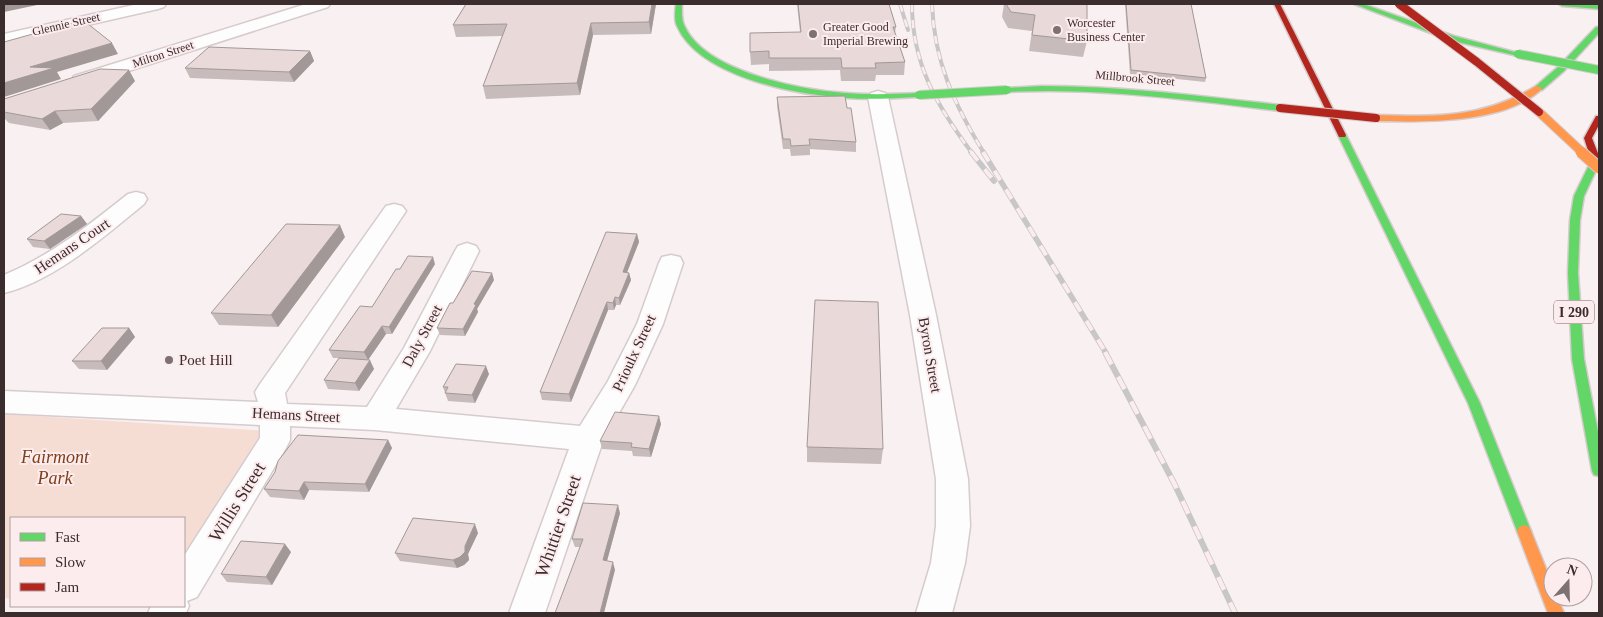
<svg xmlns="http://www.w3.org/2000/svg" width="1603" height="617" viewBox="0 0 1603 617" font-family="'Times New Roman',serif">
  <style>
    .green { fill: #f5ddd4 }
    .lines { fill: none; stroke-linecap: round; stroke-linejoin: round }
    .street-casing { stroke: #d6cbcd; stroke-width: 3 }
    .fast-casing { stroke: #d6cbcd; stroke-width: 3 }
    .slow-casing { stroke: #d6cbcd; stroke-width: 3 }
    .jam-casing { stroke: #d6cbcd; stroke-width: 3 }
    .street { fill: #fefdfd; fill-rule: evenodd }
    .fast { fill: #63d668; fill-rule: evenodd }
    .slow { fill: #ff974d; fill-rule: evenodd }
    .jam { fill: #b3261e; fill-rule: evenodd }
    .rail-far2-casing { stroke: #c8c6c6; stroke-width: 4 }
    .rail-far1-casing { stroke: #c8c6c6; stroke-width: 5.5 }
    .rail-casing { stroke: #c8c6c6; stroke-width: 6 }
    .rail-far2 { stroke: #fcecee; stroke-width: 2.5; stroke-dasharray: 8; stroke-linecap: butt }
    .rail-far1 { stroke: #fcecee; stroke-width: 4; stroke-dasharray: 11; stroke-linecap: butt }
    .rail { stroke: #fcecee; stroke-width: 4.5; stroke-dasharray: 14; stroke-linecap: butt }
    .fast-bridge-casing { stroke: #d6cbcd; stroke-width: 10; stroke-linecap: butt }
    .slow-bridge-far1-casing { stroke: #d6cbcd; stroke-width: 10; stroke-linecap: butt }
    .slow-bridge-casing { stroke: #d6cbcd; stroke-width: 13; stroke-linecap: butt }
    .jam-bridge-casing { stroke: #d6cbcd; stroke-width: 10; stroke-linecap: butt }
    .fast-bridge { stroke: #63d668; stroke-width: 8 }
    .slow-bridge-far1 { stroke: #ff974d; stroke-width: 8 }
    .slow-bridge { stroke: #ff974d; stroke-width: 11 }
    .jam-bridge { stroke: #b3261e; stroke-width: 8 }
    .wall { fill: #c8bbbb }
    .shaded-wall { fill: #a39898 }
    .building { fill: #e9d9d9; stroke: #a39898 }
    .poi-dot { fill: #7d7172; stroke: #fcecee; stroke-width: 2 }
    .labels { text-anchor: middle; stroke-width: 4; stroke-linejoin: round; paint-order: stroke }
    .far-poi-label { font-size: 12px; fill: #3b2c2e; stroke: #fcecee; text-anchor: start }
    .far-street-label { font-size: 12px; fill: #3b2c2e; stroke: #fcecee }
    .shield { fill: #fcecee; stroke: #756668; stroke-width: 1 }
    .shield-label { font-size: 14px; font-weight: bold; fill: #3b2c2e }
    .street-label { font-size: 15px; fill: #3b2c2e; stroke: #fcecee }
    .poi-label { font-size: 15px; fill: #3b2c2e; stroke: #fcecee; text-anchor: start }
    .near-park-label { font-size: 18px; font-style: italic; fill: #803e17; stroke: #fcecee }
    .near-street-label { font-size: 18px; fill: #3b2c2e; stroke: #fcecee }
  </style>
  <rect width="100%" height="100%" fill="#f8f0f1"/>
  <path class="green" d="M4,414L268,431L184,561V518H11V599L4,598Z"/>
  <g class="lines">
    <g class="street-casing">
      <g id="street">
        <path d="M138,4H166L164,7L158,9L4,44V34Z"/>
        <path d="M306,4H330L328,7L88,84L81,86L74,84L72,80L74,76Z"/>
        <path d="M878,91L885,93L888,97L936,315L968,479L970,526L965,563L952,613H916L931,563L936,526V479L910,315L868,97L871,93Z"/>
        <path d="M136,192L144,194L147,199L144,204C105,236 54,281 4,293V275C50,256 89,225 128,194Z"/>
        <path d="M394,204L402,206L406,211L285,393L287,404L367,407L404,348L455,251L458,246L467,243L476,246L479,251L430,351L396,409L580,426L608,381L637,324L659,263L662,257L671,255L680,257L683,263L663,324L635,385L603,441L545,613H509L569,449L375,430L290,426V440L286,448L197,597L187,601L189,606L186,613H148L151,606H184V556L260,438V425L4,413V391L258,402L255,392L260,384L386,206Z"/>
      </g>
    </g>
    <g class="fast-casing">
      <g id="fast">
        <path d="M676,4H682C682,11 681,20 685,27C706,72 801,90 846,93C870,95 895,94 919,93L923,95L919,97C895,98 871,100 847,98C797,95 699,77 677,26C674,20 675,11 676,4Z"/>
        <path d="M1354,4H1363L1454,36L1522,54L1518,56L1449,40Z"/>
        <path d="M1559,4L1599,5V9L1562,6Z"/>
        <path d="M1596,27H1599V33L1564,71L1542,90H1536V86L1558,67Z"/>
        <path d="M1041,86C1122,86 1200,96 1280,105L1284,108L1280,111C1189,100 1099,87 1007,92L1003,90L1007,88Z"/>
        <path d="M1342,132L1346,135L1480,403L1531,531L1529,535L1524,537L1519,535L1517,531L1468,403L1338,135Z"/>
        <path d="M1599,152V164L1584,196L1580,220L1578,273L1584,359L1599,437V476L1594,475L1592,471L1572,359L1568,273L1570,220L1574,196L1594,155Z"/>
      </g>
    </g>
    <g class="slow-casing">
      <g id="slow">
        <path d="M1536,86L1543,88C1506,124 1424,122 1376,121L1372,118L1376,115C1436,117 1483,118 1536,86Z"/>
        <path d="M1524,525L1529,527L1531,531L1553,586V597H1557L1564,613H1548L1517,531L1519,527Z"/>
      </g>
    </g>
    <g class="jam-casing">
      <g id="jam">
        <path d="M1274,4H1280L1346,135L1345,137H1339L1338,135Z"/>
        <path d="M1596,116H1599V125L1592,138L1599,156V162L1596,163L1591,160L1584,138Z"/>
      </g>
    </g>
    <use href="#street" class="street"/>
    <use href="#fast" class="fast"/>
    <use href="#slow" class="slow"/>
    <use href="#jam" class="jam"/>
    <g class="rail-far2-casing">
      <g id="rail-far2">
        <path d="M900,4L908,30"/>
        <path d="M912,4C912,64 937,106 972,153"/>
        <path d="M932,4C934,61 954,104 984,153"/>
      </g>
    </g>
    <g class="rail-far1-casing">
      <g id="rail-far1">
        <path d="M971,152L994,181"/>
        <path d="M983,152L1106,353"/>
      </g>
    </g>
    <g class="rail-casing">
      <path id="rail" d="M1105,352L1174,483L1235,613"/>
    </g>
    <use href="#rail-far2" class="rail-far2"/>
    <use href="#rail-far1" class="rail-far1"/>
    <use href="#rail" class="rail"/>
    <g class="fast-bridge-casing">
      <g id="fast-bridge">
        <path d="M1518,54L1599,70"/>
        <path d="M919,95L1007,90"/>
      </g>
    </g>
    <g class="slow-bridge-far1-casing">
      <path id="slow-bridge-far1" d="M1539,112L1583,153"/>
    </g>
    <g class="slow-bridge-casing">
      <path id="slow-bridge" d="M1581,152L1599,168"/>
    </g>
    <g class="jam-bridge-casing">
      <g id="jam-bridge">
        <path d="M1399,4L1477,62L1539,112"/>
        <path d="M1280,108L1376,118"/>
      </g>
    </g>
    <use href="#fast-bridge" class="fast-bridge"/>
    <use href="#slow-bridge-far1" class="slow-bridge-far1"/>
    <use href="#slow-bridge" class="slow-bridge"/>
    <use href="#jam-bridge" class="jam-bridge"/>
  </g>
  <g class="wall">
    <path d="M466,4H656L651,34L593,35L580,95L486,99L483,86L502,36L456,37L453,25Z"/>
    <path d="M797,4H889L896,27L895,33L905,62L904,75H876L875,81H841L840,70L769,71V64L751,65L750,52L800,32Z"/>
    <path d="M1004,4H1087V41L1083,57L1029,51L1032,31L1008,28L1002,17Z"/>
    <path d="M1125,4H1191L1206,78L1205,82L1130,74Z"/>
    <path d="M310,51L314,61L294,82L190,78L185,68Z"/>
    <path d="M135,81L98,121L63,123L50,130L9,123L4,118V99Z"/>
    <path d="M777,97L847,108L856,142V152L810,149V155L791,156L790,149H783L777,106Z"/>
    <path d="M81,216L87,224L50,249L33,247L27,239Z"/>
    <path d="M637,234L639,242L627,272L629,273L631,280L620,305H616L614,310H608L571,402L542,400L540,392Z"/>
    <path d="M345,237L278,327L219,325L211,313Z"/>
    <path d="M435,264L392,334H386L368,360L374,369L359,391L328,389L324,380L339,358H333L329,350L372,307L400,269Z"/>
    <path d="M494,280L477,309L478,312L465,336L440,335L437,328L453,303Z"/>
    <path d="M129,328L135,337L107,370L79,369L72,361Z"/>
    <path d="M489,374L475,403L448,401L443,387Z"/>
    <path d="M661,424L651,457L633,456L632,451L602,449L600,441Z"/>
    <path d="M388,440L392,448L369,492L309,490L304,500L270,497L264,489Z"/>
    <path d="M807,447L883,449L881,464L807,462Z"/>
    <path d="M620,513L607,561L615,570L580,547H575L572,539Z"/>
    <path d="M478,533L468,554L469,560L464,565L457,568L400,561L395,553Z"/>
    <path d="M291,552L272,585L227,582L221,574Z"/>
  </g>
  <g class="shaded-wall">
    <path d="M4,4H42L4,12Z"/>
    <path d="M652,4H656L651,34L649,22Z"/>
    <path d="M591,23L593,35L580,95L577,83Z"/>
    <path d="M112,43L118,54L57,72L61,79L4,97V83L30,67Z"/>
    <path d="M310,51L314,61L294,82L289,72Z"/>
    <path d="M129,70L135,81L98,121L91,109Z"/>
    <path d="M55,111L63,123L50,130L42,119Z"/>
    <path d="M81,216L87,224L50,249L44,241Z"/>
    <path d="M340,225L345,237L278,327L271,315Z"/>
    <path d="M637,234L639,242L624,280L623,272Z"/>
    <path d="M433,257L435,264L392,334L389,327Z"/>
    <path d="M492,273L494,280L477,309L478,312L465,336L463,329L474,304Z"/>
    <path d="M629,273L631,280L620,305L619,298Z"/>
    <path d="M615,297L616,305L614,310L613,303Z"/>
    <path d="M607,302L608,310L571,402L569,394Z"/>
    <path d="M382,326L386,334L368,360L364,352Z"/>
    <path d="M129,328L135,337L107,370L101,361Z"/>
    <path d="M370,360L374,369L359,391L355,383Z"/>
    <path d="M486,366L489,374L475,403L472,395Z"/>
    <path d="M659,416L661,424L651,457L649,449Z"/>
    <path d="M388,440L392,448L369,492L365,484Z"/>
    <path d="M304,482L309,490L304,500L299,491Z"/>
    <path d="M618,505L620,513L605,568L603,560Z"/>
    <path d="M475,524L478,533L468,554L469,560L464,565L457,568L453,560L465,546Z"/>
    <path d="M285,544L291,552L272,585L266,577Z"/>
    <path d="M613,562L615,570L604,613H600Z"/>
  </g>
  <g class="building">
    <path d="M466,4H652L649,22L591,23L577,83L483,86L507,24L453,25Z"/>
    <path d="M798,4H889L896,27H893L905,62L875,63L876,68H842L841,58H769V51L750,52V33L801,32Z"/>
    <path d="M1006,4H1087V41L1032,35L1035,15L1011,12Z"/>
    <path d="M1126,4H1191L1206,78L1131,70Z"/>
    <path d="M83,20L112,43L30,67L54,68L4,83V42Z"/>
    <path d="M209,47L310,51L289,72L185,68Z"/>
    <path d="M100,69L129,70L91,109L55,111L42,119L4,112V99Z"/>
    <path d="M845,96L847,108H851L856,142L809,139L810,145L791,146L790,139H783L777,97Z"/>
    <path d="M61,214L81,216L44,241L27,239Z"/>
    <path d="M286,224L340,225L271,315L211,313Z"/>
    <path d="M606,232L637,234L623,272L629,273L619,298L615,297L613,303L607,302L569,394L540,392Z"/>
    <path d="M408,256L433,257L389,327L382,326L364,352L329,350L360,306L372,307L396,269H400Z"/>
    <path d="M472,271L492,273L474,304L476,305L463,329L437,328L450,303H453Z"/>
    <path d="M815,300L878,302L883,449L807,447Z"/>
    <path d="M102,328H129L101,361H72Z"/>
    <path d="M339,358L370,360L355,383L324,380Z"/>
    <path d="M456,364L486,366L472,395L445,393L448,387H443Z"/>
    <path d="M615,412L659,416L649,449L631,447L632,443L600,441Z"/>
    <path d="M298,435L388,440L365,484L304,482L299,491L264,489L275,472L278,461Z"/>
    <path d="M583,503L618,505L603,560L613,562L600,613H555L583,539H572Z"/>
    <path d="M413,518L475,524L465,546V552L460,557L453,560L395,553Z"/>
    <path d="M241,541L285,544L266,577L221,574Z"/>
  </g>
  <g class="poi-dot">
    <circle cx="1057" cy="30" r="5"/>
    <circle cx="813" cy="34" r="5"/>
    <circle cx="169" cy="360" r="5"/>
  </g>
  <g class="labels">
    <g class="far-poi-label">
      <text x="1067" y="27">Worcester<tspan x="1067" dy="14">Business Center</tspan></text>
      <text x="823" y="31">Greater Good<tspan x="823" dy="14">Imperial Brewing</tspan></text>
    </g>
    <g class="far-street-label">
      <text transform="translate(66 24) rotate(-13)" y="4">Glennie Street</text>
      <text transform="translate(163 54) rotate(-18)" y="4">Milton Street</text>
      <text transform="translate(1135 78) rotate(5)" y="4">Millbrook Street</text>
    </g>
    <rect class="shield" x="1554" y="300.5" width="40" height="23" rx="4"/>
    <g class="shield-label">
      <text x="1574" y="317">I 290</text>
    </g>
    <g class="street-label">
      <text transform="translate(72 246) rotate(-34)" y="5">Hemans Court</text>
      <text transform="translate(422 336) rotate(-62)" y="5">Daly Street</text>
      <text transform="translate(634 353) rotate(-65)" y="5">Prioulx Street</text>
      <text transform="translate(930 355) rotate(80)" y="5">Byron Street</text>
      <text transform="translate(296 415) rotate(3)" y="5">Hemans Street</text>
    </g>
    <g class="poi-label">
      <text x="179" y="365">Poet Hill</text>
    </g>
    <g class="near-park-label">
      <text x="55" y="463">Fairmont<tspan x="55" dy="21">Park</tspan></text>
    </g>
    <g class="near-street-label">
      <text transform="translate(237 502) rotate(-58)" y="6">Willis Street</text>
      <text transform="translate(558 526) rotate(-71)" y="6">Whittier Street</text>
    </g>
  </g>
  <rect width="1603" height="617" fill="none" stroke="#3b2c2e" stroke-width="10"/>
  <rect x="10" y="517" width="175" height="90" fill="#fcecee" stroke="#af9fa1"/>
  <rect x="20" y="533" width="25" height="8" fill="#63d668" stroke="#af9fa1"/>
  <text x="55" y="542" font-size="15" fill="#3b2c2e">Fast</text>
  <rect x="20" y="558" width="25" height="8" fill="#ff974d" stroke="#af9fa1"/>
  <text x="55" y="567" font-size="15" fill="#3b2c2e">Slow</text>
  <rect x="20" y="583" width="25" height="8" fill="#b3261e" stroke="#af9fa1"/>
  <text x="55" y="592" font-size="15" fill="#3b2c2e">Jam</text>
  <g transform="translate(1568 582) rotate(20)"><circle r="24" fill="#fcecee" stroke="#af9fa1"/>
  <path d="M0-4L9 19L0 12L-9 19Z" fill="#7d7172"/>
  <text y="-8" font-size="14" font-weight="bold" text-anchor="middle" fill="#3b2c2e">N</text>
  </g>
</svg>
